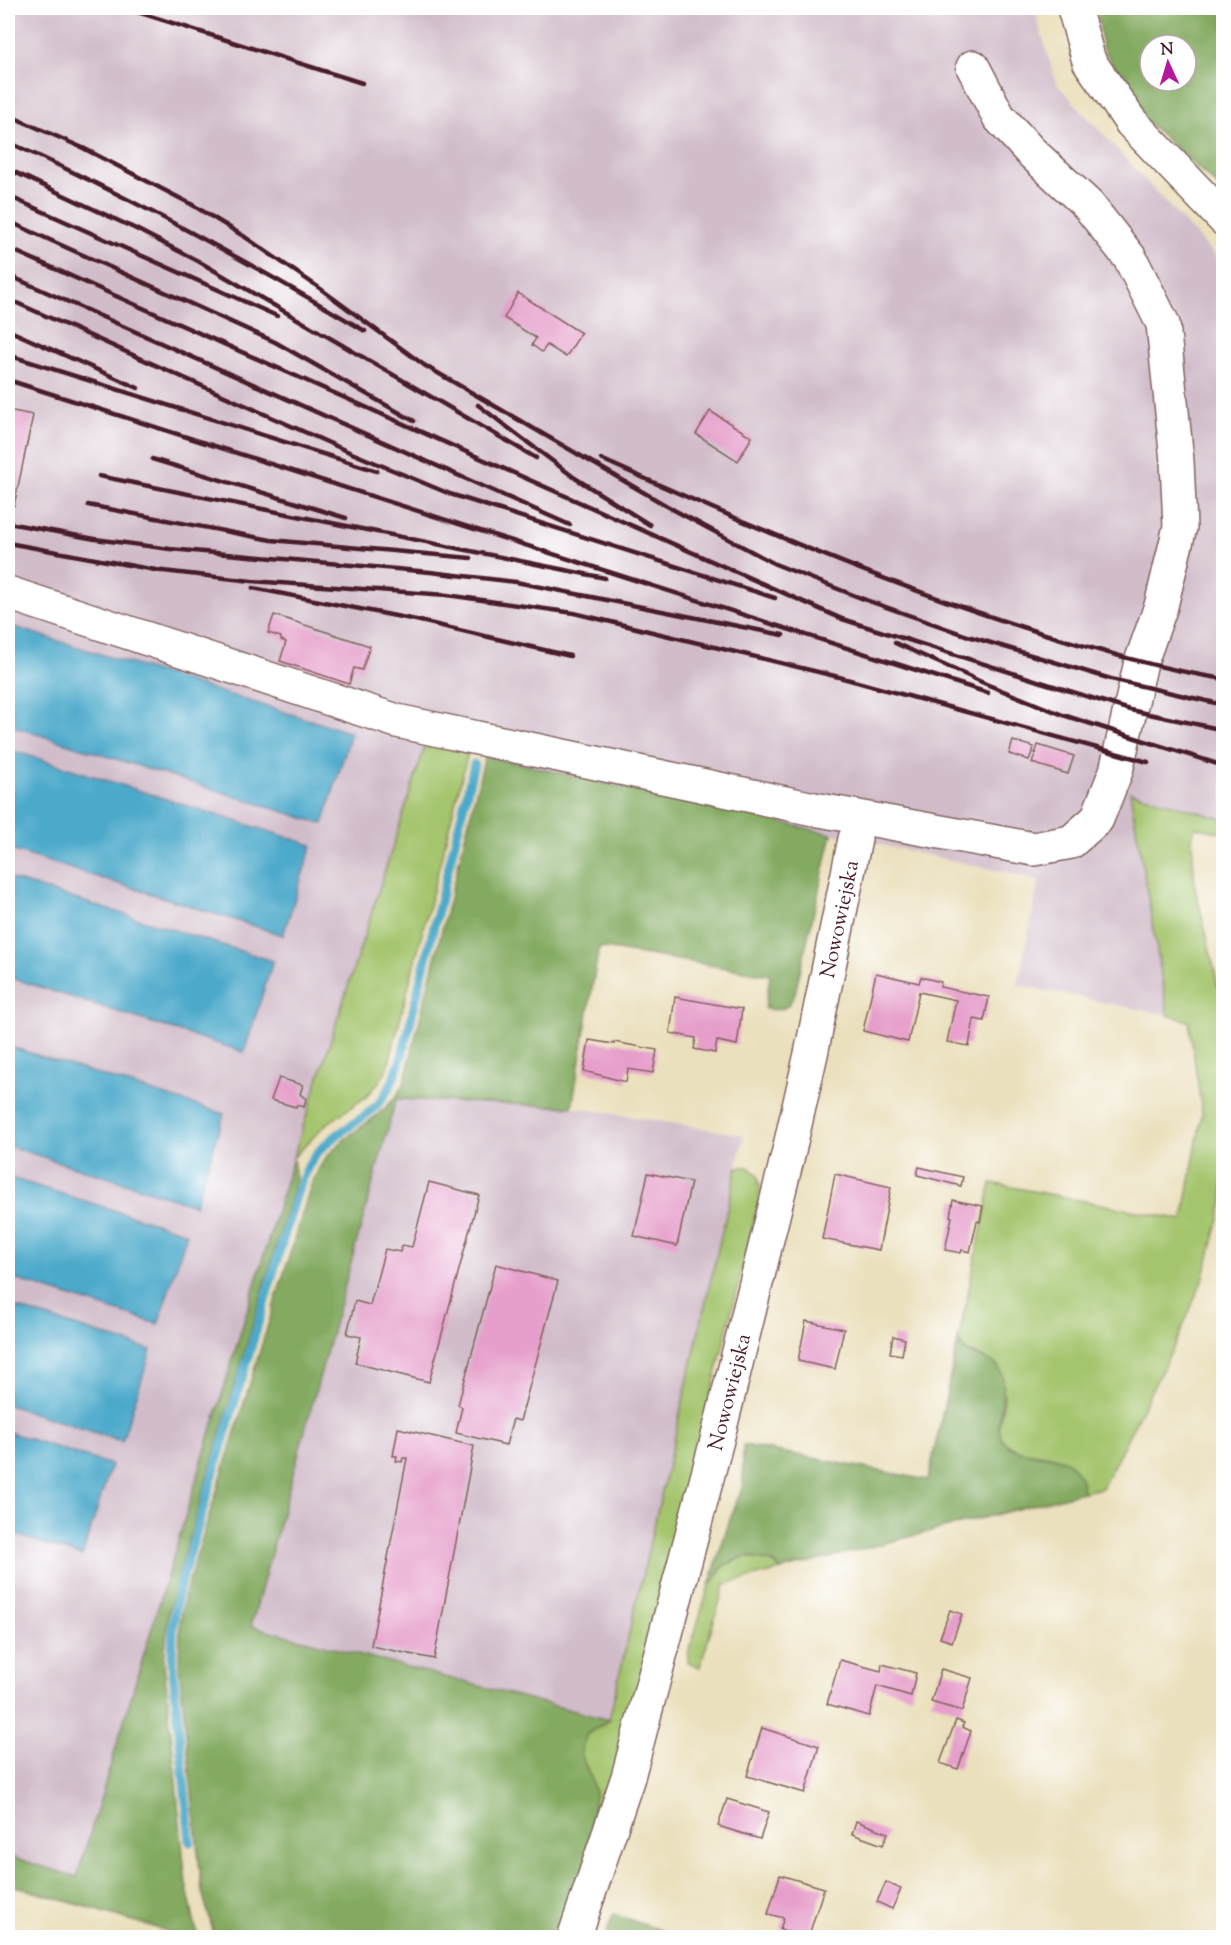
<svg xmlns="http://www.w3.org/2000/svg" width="1231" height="1945" viewBox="0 0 1231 1945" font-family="'Sorts Mill Goudy',serif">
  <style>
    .industrial { fill: #d1bdca }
    .green { fill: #a4c56d; stroke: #77724c; stroke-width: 1.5 }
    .forest { fill: #83aa60; stroke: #666446; stroke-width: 1.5; fill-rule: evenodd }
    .water { fill: #4ba9ca; stroke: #4a647a; stroke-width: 1.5 }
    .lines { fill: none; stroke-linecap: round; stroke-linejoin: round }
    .stream { stroke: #4ba9ca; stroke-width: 9 }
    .building { fill: #e69fcb }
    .minor-casing { stroke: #82635e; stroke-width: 36 }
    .minor { stroke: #fff; stroke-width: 33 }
    .rail { stroke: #4a1f2b; stroke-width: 4.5 }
    .labels { text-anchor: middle; stroke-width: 5; stroke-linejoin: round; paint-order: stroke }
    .street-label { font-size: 21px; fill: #4a1f2b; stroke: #fff }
  </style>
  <rect width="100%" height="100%" fill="#fff"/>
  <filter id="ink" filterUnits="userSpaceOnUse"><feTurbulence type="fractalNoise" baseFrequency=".0167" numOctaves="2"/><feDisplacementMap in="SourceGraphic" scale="12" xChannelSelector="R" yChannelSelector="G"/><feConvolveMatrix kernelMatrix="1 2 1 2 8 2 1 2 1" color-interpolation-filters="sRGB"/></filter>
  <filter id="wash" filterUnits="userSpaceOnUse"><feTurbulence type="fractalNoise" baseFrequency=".008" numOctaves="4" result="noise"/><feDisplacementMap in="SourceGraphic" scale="24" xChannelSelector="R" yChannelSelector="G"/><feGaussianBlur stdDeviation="1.35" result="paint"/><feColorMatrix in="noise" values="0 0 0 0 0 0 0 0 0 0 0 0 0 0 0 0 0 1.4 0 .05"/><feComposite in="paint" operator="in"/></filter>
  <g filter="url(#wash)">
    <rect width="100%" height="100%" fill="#ebe0bd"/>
    <g class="industrial">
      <path d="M8,8H1034L1056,83L1224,266L1223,819L1130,793L1168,1015L1018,985L1039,880L426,743L307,1113L77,1877L8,1856Z"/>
      <path d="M396,1099L572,1107L744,1135L609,1720L251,1626Z"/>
    </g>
    <g class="green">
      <path d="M426,743L468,753L388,1067L380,1081L366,1097L325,1125L293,1158Z"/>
      <path d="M1130,792L1223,819V833L1194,827L1192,840L1195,887L1223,1007V1203L1204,1276L1179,1336L1102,1488L1083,1492C1082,1483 1079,1479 1074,1472C1055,1445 1028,1461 1007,1444C990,1431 1005,1413 1004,1396C1004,1387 991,1367 986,1358L966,1351L958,1341L991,1183L1183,1220L1202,1113L1189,1021L1168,1015Z"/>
      <path d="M737,1167H748L757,1174L761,1192L644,1667L590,1854L591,1825L595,1794L593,1782L582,1758V1747L587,1734L609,1720Z"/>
      <path d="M746,1556L774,1563L781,1570L725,1584L700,1667L688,1662V1655L709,1586L714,1577L723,1566Z"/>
    </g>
    <g class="forest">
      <path d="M1097,8H1223V191L1143,118L1102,46ZM1150,45H1186V81H1150Z"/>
      <path d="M485,756L832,834L795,993C788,1010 782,1011 765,1009L770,975L599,947L572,1107L396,1099L251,1626L609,1720L587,1734L582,1747V1758L593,1782L595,1795L591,1825L590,1854L565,1937L215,1938L202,1891L179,1665L180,1622L185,1594L311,1185C316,1174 321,1162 330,1153C354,1126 385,1119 404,1083Z"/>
      <path d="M293,1158L296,1179L180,1570L169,1611L164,1661L186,1884L198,1937H187L8,1884V1856L77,1877Z"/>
      <path d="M958,1341C960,1345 963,1349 967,1352C978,1359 995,1357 1001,1372C1011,1394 987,1432 1008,1446C1035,1463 1078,1443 1083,1492L781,1570L774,1563L746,1556L723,1566L709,1586L728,1525L743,1485V1445L928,1480Z"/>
      <path d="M613,1914L681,1937H605Z"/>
    </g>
    <g class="water">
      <path d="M8,625L351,733L323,824L8,725Z"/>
      <path d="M8,749L312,845L283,935L8,849Z"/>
      <path d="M8,878L273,961L244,1052L8,977Z"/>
      <path d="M8,1046L224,1114L195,1205L8,1146Z"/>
      <path d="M8,1177L187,1233L158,1324L8,1277Z"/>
      <path d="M8,1305L151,1350L122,1441L8,1405Z"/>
      <path d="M8,1432L111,1465L82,1556L8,1532Z"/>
    </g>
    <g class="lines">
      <path class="stream" d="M190,1842L172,1662L173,1625L178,1593L296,1196C302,1180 307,1164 319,1151C335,1132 360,1123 377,1105C390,1091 396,1073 402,1056L474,764"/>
    </g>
    <g id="blocks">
      <g class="building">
        <path d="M518,293L581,333L566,357L547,345L542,352L532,345L536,338L504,318Z"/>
        <path d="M8,410L33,415L14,506L8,505Z"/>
        <path d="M710,411L752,437L738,461L696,434Z"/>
        <path d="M274,615L370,646L362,670L354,668L349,684L280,661L286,642L281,640V637L268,633Z"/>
        <path d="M1013,741L1034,747L1029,760L1009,754Z"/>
        <path d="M1038,745L1074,756L1068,774L1032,763Z"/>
        <path d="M876,973L919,983L921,977L941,982L940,987L989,997L984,1021L974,1019L969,1046L947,1042L956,1000L919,992L908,1042L863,1031Z"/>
        <path d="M675,997L742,1009L737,1045L717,1041L715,1053L694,1049L696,1038L670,1033Z"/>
        <path d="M589,1040L614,1044V1042L657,1050L653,1073L628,1069L626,1082L584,1071Z"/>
        <path d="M279,1078L303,1085L300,1094L306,1099L304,1107L297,1105L296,1107L271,1100Z"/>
        <path d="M919,1167L963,1177L961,1186L917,1175Z"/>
        <path d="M648,1173L691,1182L677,1246L634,1236Z"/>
        <path d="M835,1174L891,1187L879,1250L822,1239Z"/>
        <path d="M429,1182L479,1195L429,1382L355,1363L361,1337L347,1334L355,1301L370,1305L385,1249L400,1252L402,1245L412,1247Z"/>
        <path d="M953,1200L983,1206L980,1222L977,1221L970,1252L962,1250L961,1253L945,1250L952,1217L950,1216Z"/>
        <path d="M496,1264L558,1281L520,1421L513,1419L506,1445L456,1433L462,1407L458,1405Z"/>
        <path d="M806,1321L844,1329L835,1369L798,1361Z"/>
        <path d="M893,1336L905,1339L902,1355L890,1353Z"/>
        <path d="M398,1428L474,1446L434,1659L371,1646L407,1458H403L402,1462L396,1461L397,1456H393Z"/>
        <path d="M950,1610L962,1614L952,1642L940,1638Z"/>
        <path d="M840,1660L881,1671L882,1664L916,1673L911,1696L877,1686L869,1716L827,1704Z"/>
        <path d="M941,1669L972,1678L962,1711L931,1702Z"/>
        <path d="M956,1720L964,1723L962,1727L971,1731L958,1769L940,1763Z"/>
        <path d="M762,1728L819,1746L805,1793L747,1776Z"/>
        <path d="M727,1799L769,1812L760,1839L718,1826Z"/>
        <path d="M856,1821L888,1833L883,1845L852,1834Z"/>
        <path d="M780,1875L824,1888L808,1938L780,1929L784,1918L768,1914Z"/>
        <path d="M886,1882L901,1889L892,1909L877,1902Z"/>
      </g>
    </g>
  </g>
  <g filter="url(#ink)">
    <use href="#blocks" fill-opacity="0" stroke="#82635e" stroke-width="1.5"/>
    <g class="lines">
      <g class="minor-casing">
        <g id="minor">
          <path d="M1074,8L1089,61L1131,122L1224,219"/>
          <path d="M8,593L397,721L814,809L1034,849L1071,842L1097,819L1116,771L1141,662L1161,606L1180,527L1177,461L1163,324L1130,258L1088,205L1030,151L999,117L973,67"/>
          <path d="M574,1938L628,1777L717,1440L788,1155L811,1054L855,839"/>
        </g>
      </g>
      <use href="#minor" class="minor"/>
      <g class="rail">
        <path d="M125,8L362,83"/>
        <path d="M8,115L83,148L191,204L245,237L318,287L424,365L674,510L775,564L866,600L968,636L1111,679L1224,705"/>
        <path d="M8,142C131,197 249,262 365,331"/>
        <path d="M8,169L136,229L198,261L536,458"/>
        <path d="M8,196L277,316"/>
        <path d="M8,221L275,342L414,421"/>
        <path d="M8,248L842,619L1130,710L1224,730"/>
        <path d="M8,275L570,525"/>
        <path d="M8,299L347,451L450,494L775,598"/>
        <path d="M8,330L138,388"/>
        <path d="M8,355L377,471"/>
        <path d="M8,380L988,693"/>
        <path d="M478,405L575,478L650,525"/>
        <path d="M152,459L346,518"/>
        <path d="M601,459C744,523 885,584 1035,631C1097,650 1159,669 1224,679"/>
        <path d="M99,476L605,578"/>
        <path d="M88,505L271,540L471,558"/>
        <path d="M8,523L95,539L170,549L430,572L516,582L783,635"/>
        <path d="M8,543L161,571"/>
        <path d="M154,570L252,581L447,595L574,613L839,677L1148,762"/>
        <path d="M253,588L416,620L570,656"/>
        <path d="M895,643L986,684L1063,715L1224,766"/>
      </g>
    </g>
  </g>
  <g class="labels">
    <g class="street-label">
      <text transform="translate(839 919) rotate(-78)" y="7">Nowowiejska</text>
      <text transform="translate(729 1392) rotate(-76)" y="7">Nowowiejska</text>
    </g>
  </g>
  <rect width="1231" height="1945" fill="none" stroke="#fff" stroke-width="30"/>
  <g transform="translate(1168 63) rotate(356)"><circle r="28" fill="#ffffff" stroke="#b7a5aa" stroke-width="1.5"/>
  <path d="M0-4.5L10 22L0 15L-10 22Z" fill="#b5179e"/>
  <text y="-9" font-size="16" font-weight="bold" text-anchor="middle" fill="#4a1f2b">N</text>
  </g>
</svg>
